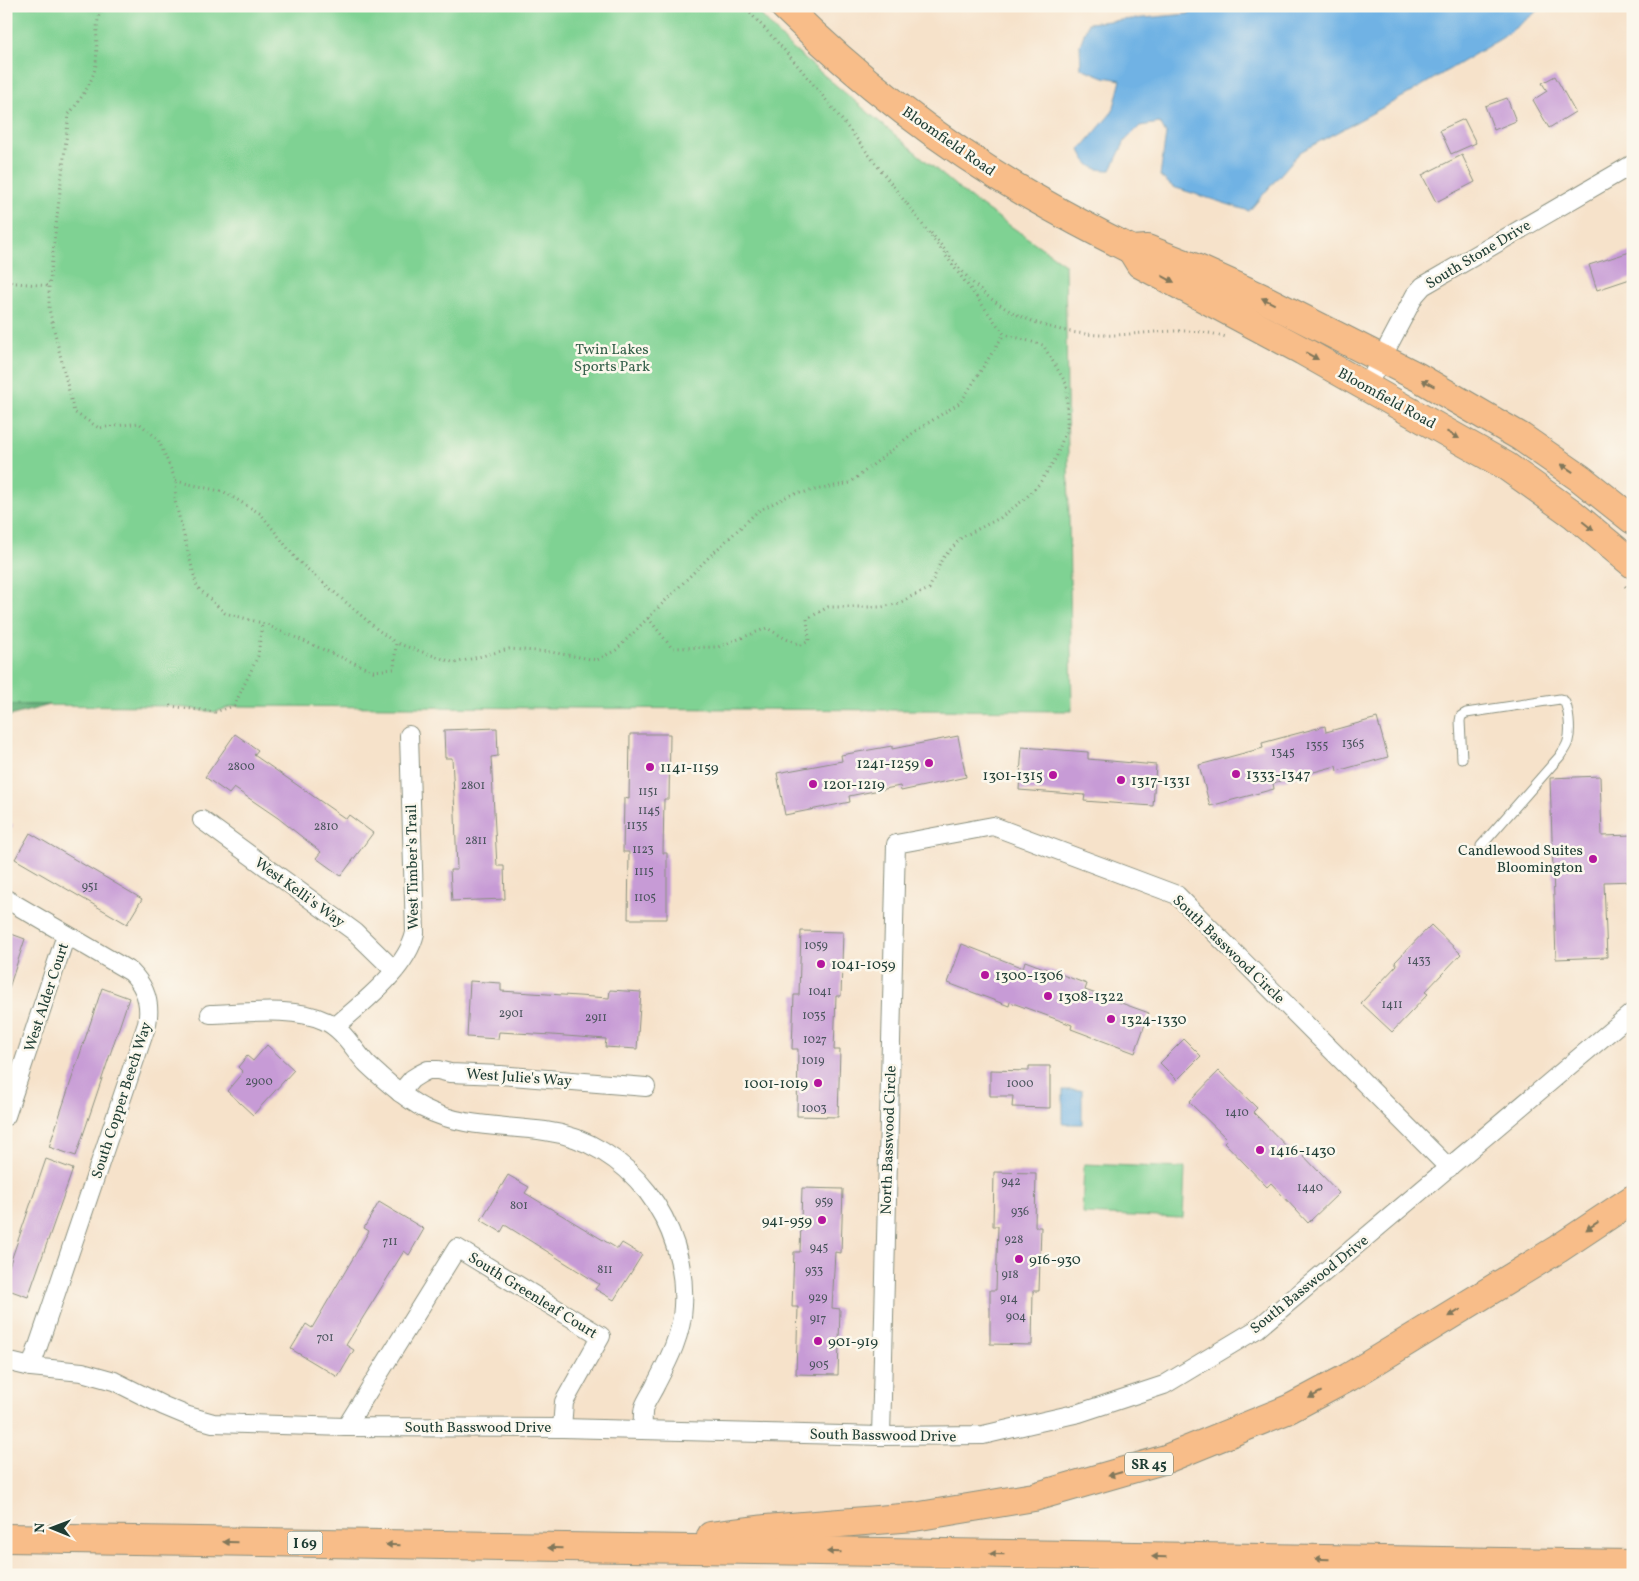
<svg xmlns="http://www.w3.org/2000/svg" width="1639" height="1581" viewBox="0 0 1639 1581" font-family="Vollkorn,serif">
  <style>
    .green { fill: #7fd293; stroke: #4f8864 }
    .forest { fill: #67b47d; stroke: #437858 }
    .water { fill: #6fb2e4; stroke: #47788c }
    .building { fill: #c79bd6 }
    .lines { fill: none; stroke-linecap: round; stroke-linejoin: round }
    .lane-casing { stroke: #8a907f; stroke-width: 11 }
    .street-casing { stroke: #8a907f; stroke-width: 20 }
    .primary-casing { stroke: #8a907f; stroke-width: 30 }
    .highway-casing { stroke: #8a907f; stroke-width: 30 }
    .path { stroke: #8a907f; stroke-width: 3; stroke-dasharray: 1 4; stroke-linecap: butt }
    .lane { stroke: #fff; stroke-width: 9 }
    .street { stroke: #fff; stroke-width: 18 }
    .primary { stroke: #f8bd89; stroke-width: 28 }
    .highway { stroke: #f8bd89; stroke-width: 28 }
    .oneway { fill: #81775a }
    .poi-dot { fill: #b5179e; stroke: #fbf7ec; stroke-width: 2 }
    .labels { text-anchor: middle; stroke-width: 5; stroke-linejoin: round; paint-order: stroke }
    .number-label { font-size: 12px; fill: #49545c }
    .shield { fill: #fbf7ec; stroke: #61756b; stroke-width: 1 }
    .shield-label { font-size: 14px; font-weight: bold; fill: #1f3d34 }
    .street-label { font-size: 15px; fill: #1f3d34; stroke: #fbf7ec }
    .park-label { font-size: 15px; fill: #37624c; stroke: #fbf7ec }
    .poi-label { font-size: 15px; fill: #1f3d34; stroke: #fbf7ec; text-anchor: start }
  </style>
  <rect width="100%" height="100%" fill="#fbf7ec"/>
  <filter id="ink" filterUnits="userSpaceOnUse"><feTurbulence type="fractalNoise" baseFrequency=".02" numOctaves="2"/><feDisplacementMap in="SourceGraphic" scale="10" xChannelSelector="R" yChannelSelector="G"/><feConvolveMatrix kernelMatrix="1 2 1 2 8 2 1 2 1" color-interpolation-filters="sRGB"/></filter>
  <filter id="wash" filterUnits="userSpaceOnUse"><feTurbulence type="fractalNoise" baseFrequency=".0096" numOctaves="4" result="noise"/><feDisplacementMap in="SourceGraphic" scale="20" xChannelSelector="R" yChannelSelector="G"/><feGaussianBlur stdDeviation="1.12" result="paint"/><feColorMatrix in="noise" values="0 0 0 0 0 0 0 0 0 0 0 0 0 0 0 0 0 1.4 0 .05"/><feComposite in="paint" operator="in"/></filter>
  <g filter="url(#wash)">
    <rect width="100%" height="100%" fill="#f6e2ca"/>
    <g class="green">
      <path d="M6,6H753L788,45L969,197L1065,264L1072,711L234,706L215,712L170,706L6,705Z"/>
      <path d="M1084,1164L1185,1168L1183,1218L1082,1214Z"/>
    </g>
    <path class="forest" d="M6,705H50L6,717Z"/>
    <g class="water">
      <path d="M1198,6H1544L1502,38L1408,94L1300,152L1249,211L1173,187L1160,176L1166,134L1160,123L1140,126L1125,141L1111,170C1093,170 1088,167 1080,150L1113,111L1121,80L1104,77L1081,68L1080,45L1088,23L1188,14Z"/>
      <rect x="1063" y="1090" width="19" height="34"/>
    </g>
    <g id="blocks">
      <g class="building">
        <path d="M1555,76L1575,112L1549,128L1533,100L1547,91L1542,83Z"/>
        <path d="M1507,98L1516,121L1494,130L1485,106Z"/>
        <path d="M1464,119L1476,143L1451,154L1440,130Z"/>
        <path d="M1462,155L1475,182L1436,202L1422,175Z"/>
        <path d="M1633,251V278L1597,290L1589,265Z"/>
        <path d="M1377,718L1388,757L1337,771L1336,766L1273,783L1274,789L1210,806L1199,765L1263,748L1262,743L1325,726L1326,732Z"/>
        <path d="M497,728L498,756L491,757L497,866H504L505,899L452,901L450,870H457L455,814L452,758H445L444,730Z"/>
        <path d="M235,734L258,750L254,755L346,819L349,815L373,833L341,876L316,858L321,852L278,818L234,788L229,794L205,777Z"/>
        <path d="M630,734H670L669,799H664L663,853H667V919H628L629,852H623L624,798L629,799Z"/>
        <path d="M958,736L966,777L901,791L900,786L849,796L850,802L785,815L777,773L842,761L841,755L892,746V749Z"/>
        <path d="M1022,747L1088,752V759L1156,765L1153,806L1084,801L1085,795L1019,790Z"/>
        <path d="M1600,776L1602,836L1633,835V881L1604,882L1607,957L1556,959L1550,778Z"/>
        <path d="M6,821L13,825L6,836Z"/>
        <path d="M30,833L142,899L127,924L15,859Z"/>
        <path d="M1431,925L1461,954L1425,992L1428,994L1392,1032L1361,1003L1397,965L1395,962Z"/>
        <path d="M801,931L843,932L841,996H836L834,1050H840L838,1117L797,1116L798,1049H792L794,995H799Z"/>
        <path d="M6,932L25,939L7,994H6Z"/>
        <path d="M962,944L1023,968L1025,961L1087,984L1085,990L1149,1013L1135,1053L1071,1029L1072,1025L1010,1002L1009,1006L948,983Z"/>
        <path d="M470,981L501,983V991L609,998L610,990L641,992L637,1049L605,1047L606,1039L552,1035L499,1032L498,1039L467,1037Z"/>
        <path d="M102,988L129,998L76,1156L49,1147Z"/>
        <path d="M1184,1039L1201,1056L1177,1080L1160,1063Z"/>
        <path d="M267,1045L294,1070L253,1115L227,1091L243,1072L238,1067L247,1056L253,1061Z"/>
        <path d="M1029,1066H1050V1108L1012,1107L1013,1096H990V1070L1029,1071Z"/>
        <path d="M1219,1071L1257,1108L1253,1112L1297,1157L1301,1153L1339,1193L1308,1223L1271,1183L1267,1187L1224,1142L1227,1139L1189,1102Z"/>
        <path d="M46,1159L73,1169L28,1297L6,1289V1275Z"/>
        <path d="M994,1172L1036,1173L1035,1227H1041L1039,1291H1033L1032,1345L990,1344V1290H996L998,1226H993Z"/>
        <path d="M508,1175L529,1187L525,1193L618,1249L622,1243L642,1255L614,1300L595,1289L599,1284L505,1225L501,1232L481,1220Z"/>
        <path d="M802,1188L843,1189L841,1253L835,1252L832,1308L840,1309L838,1375L796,1374L798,1307H792L794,1252H800Z"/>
        <path d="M379,1202L424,1229L409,1255L404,1251L346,1345L354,1350L338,1377L291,1349L306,1324L312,1328L369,1231L364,1228Z"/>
      </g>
    </g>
  </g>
  <g filter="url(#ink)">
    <use href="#blocks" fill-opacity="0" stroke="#8a907f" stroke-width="1"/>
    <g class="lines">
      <g class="lane-casing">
        <path id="lane" d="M1462,759L1460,721L1461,716L1466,713L1560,699L1564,701C1569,709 1571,731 1568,741C1567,746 1563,751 1560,756L1481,846"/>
      </g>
      <g class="street-casing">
        <g id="street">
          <path d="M1367,386L1415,295L1423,286L1633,164"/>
          <path d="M202,820L355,932L394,970"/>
          <path d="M6,899L131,972C146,987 151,1004 147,1024L31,1367"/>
          <path d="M210,1014C244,1013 294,1006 325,1021C343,1029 354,1050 367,1064C384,1080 403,1097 423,1108C462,1128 503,1125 545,1131C629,1142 688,1224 683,1306C682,1334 669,1359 656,1384C653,1391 647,1399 644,1407C642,1414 643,1423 643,1430"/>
          <path d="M335,1027C362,1003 407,969 415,933L409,735"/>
          <path d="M400,1093L412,1079L420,1074L428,1070H438L450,1073L500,1075L646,1087"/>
          <path d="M6,1116L66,935"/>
          <path d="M6,1361L31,1367L82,1372L114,1381L164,1406L188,1416L213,1423L346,1427L562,1428L881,1436L983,1435L1079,1413L1164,1385L1257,1329L1633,1012"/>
          <path d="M346,1427L457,1248L601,1336L564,1402L562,1428"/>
          <path d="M881,1436L896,844L993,826L1177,895L1449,1168"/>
        </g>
      </g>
      <g class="primary-casing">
        <g id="primary">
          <path d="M784,6C858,79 941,144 1031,196C1064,215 1098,233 1132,250L1147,249L1198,269L1260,297L1418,377L1521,437L1580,478L1633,520"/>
          <path d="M1132,251L1140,264L1303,351L1506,466L1573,514L1633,564"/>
        </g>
      </g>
      <g class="highway-casing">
        <g id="highway">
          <path d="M711,1536L766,1529L914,1517L1034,1497L1166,1459L1289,1409L1349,1377L1558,1249L1633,1199"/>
          <path d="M6,1538L1633,1564"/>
        </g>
      </g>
      <g class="path">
        <path d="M102,6C94,23 98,45 96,64C94,80 79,102 69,114L49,286V309L74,412L99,428L139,423L158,439L176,481L175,501L197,587L225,613L262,623L373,671L394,669L396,643L455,663L509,649L550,652L597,660L616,650L710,556L758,511L790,495L850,483L917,430L961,402L1004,334L905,201"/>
        <path d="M743,6C803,66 854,136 906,203"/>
        <path d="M931,233C944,248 956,265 970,280C1006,319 1063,337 1116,335C1153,333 1190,326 1226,337"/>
        <path d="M6,282L49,286"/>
        <path d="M176,481L224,492L261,514L297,560L378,630L396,643"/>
        <path d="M1625,586L1633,594"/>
        <path d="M648,618L672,648L718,647L767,628L786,639L801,645L809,641L807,619L828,607H882L900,603L910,597L929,589L942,559L962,537L1000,518L1026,498L1039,484L1056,458L1067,427V385L1043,345L1004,334"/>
        <path d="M170,706L215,712L234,706L258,656L262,623"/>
      </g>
      <use href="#lane" class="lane"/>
      <use href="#street" class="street"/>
      <use href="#primary" class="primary"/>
      <use href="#highway" class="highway"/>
    </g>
    <defs><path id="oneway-solid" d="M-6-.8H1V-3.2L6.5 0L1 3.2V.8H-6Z" transform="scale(1.25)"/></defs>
    <g class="oneway">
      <use href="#oneway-solid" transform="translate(1168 279) rotate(28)"/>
      <use href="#oneway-solid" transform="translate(1268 301) rotate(-154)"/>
      <use href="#oneway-solid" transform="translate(1312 356) rotate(29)"/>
      <use href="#oneway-solid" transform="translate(1428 383) rotate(-151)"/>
      <use href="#oneway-solid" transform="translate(1453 435) rotate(29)"/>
      <use href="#oneway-solid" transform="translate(1567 468) rotate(-146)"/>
      <use href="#oneway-solid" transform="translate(1588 526) rotate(39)"/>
      <use href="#oneway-solid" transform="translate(1592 1226) rotate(147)"/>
      <use href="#oneway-solid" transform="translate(1455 1313) rotate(148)"/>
      <use href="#oneway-solid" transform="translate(1315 1395) rotate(152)"/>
      <use href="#oneway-solid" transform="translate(1115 1474) rotate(164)"/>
      <use href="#oneway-solid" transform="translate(230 1542) rotate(-179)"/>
      <use href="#oneway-solid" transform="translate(393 1545) rotate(-179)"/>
      <use href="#oneway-solid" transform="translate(555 1548) rotate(-179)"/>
      <use href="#oneway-solid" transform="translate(834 1552) rotate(-179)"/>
      <use href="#oneway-solid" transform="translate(997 1554) rotate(-179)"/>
      <use href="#oneway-solid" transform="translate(1159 1557) rotate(-179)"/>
      <use href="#oneway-solid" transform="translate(1322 1559) rotate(-179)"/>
    </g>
  </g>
  <g class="poi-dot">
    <circle cx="929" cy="763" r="5"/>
    <circle cx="650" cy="767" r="5"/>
    <circle cx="1236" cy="774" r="5"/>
    <circle cx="1053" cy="775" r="5"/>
    <circle cx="1121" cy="780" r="5"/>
    <circle cx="813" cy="784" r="5"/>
    <circle cx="1593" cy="859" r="5"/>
    <circle cx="821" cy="964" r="5"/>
    <circle cx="985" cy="975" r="5"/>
    <circle cx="1048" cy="996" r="5"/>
    <circle cx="1111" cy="1019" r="5"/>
    <circle cx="818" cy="1083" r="5"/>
    <circle cx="1260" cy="1150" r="5"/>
    <circle cx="822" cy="1220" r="5"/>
    <circle cx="1019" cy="1259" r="5"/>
    <circle cx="818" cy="1341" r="5"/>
  </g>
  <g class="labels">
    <g class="number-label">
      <text x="1353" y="747">1365</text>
      <text x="1317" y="749">1355</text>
      <text x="1283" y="756">1345</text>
      <text x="241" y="770">2800</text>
      <text x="473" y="789">2801</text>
      <text x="648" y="795">1151</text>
      <text x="649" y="814">1145</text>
      <text x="637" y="829">1135</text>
      <text x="326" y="830">2810</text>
      <text x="476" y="844">2811</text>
      <text x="643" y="853">1123</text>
      <text x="644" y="875">1115</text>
      <text x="90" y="890">951</text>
      <text x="645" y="901">1105</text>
      <text x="816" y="949">1059</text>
      <text x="1419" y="964">1433</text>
      <text x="820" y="995">1041</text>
      <text x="1392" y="1008">1411</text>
      <text x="511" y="1017">2901</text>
      <text x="814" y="1019">1035</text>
      <text x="596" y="1021">2911</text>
      <text x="815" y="1043">1027</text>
      <text x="813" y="1064">1019</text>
      <text x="259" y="1085">2900</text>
      <text x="1020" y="1087">1000</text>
      <text x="814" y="1112">1003</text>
      <text x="1237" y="1116">1410</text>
      <text x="1011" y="1185">942</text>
      <text x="1310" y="1191">1440</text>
      <text x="824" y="1205">959</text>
      <text x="519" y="1209">801</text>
      <text x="1020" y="1215">936</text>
      <text x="1014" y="1243">928</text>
      <text x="390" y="1245">711</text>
      <text x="819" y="1251">945</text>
      <text x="605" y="1273">811</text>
      <text x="814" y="1274">933</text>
      <text x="1010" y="1278">918</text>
      <text x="818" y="1301">929</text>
      <text x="1009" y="1302">914</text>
      <text x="1016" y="1320">904</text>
      <text x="818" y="1322">917</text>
      <text x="325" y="1341">701</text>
      <text x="819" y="1368">905</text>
    </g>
    <g class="shield">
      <rect x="1125" y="1452.5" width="48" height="23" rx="4"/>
      <rect x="287.5" y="1531.5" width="35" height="23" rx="4"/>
    </g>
    <g class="shield-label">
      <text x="1149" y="1469">SR 45</text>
      <text x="305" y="1548">I 69</text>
    </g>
    <g class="street-label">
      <text transform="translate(949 141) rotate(35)" y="5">Bloomfield Road</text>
      <text transform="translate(1478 254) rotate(-31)" y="5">South Stone Drive</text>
      <text transform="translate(1387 398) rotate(29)" y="5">Bloomfield Road</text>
      <text transform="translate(412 867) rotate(-91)" y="5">West Timber's Trail</text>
      <text transform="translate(300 892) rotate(36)" y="5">West Kelli's Way</text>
      <text transform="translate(1229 949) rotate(44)" y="5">South Basswood Circle</text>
      <text transform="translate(46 997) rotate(-72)" y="5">West Alder Court</text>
      <text transform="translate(519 1077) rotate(4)" y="5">West Julie's Way</text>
      <text transform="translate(121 1100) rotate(-72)" y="5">South Copper Beech Way</text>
      <text transform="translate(888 1140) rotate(-88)" y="5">North Basswood Circle</text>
      <text transform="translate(1309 1284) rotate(-39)" y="5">South Basswood Drive</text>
      <text transform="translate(533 1295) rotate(32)" y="5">South Greenleaf Court</text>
      <text x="478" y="1432">South Basswood Drive</text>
      <text transform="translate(883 1435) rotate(1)" y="5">South Basswood Drive</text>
    </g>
    <g class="park-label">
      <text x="612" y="354">Twin Lakes<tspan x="612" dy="17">Sports Park</tspan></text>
    </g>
    <g class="poi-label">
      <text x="919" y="768" text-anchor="end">1241-1259</text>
      <text x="660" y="772">1141-1159</text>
      <text x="1246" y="779">1333-1347</text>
      <text x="1043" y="780" text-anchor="end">1301-1315</text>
      <text x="1131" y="785">1317-1331</text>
      <text x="823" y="789">1201-1219</text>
      <text x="1583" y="855" text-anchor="end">Candlewood Suites<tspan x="1583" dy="17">Bloomington</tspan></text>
      <text x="831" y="969">1041-1059</text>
      <text x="995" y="980">1300-1306</text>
      <text x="1058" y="1001">1308-1322</text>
      <text x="1121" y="1024">1324-1330</text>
      <text x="808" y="1088" text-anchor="end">1001-1019</text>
      <text x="1270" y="1155">1416-1430</text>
      <text x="812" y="1225" text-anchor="end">941-959</text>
      <text x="1029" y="1264">916-930</text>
      <text x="828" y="1346">901-919</text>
    </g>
  </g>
  <rect width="1639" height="1581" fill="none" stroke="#fbf7ec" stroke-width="25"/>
  <g transform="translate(52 1528) rotate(271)" stroke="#fbf7ec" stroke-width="4" paint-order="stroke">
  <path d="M0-4L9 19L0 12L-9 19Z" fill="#1f3d34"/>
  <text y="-8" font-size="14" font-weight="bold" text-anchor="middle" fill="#1f3d34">N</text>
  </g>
</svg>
